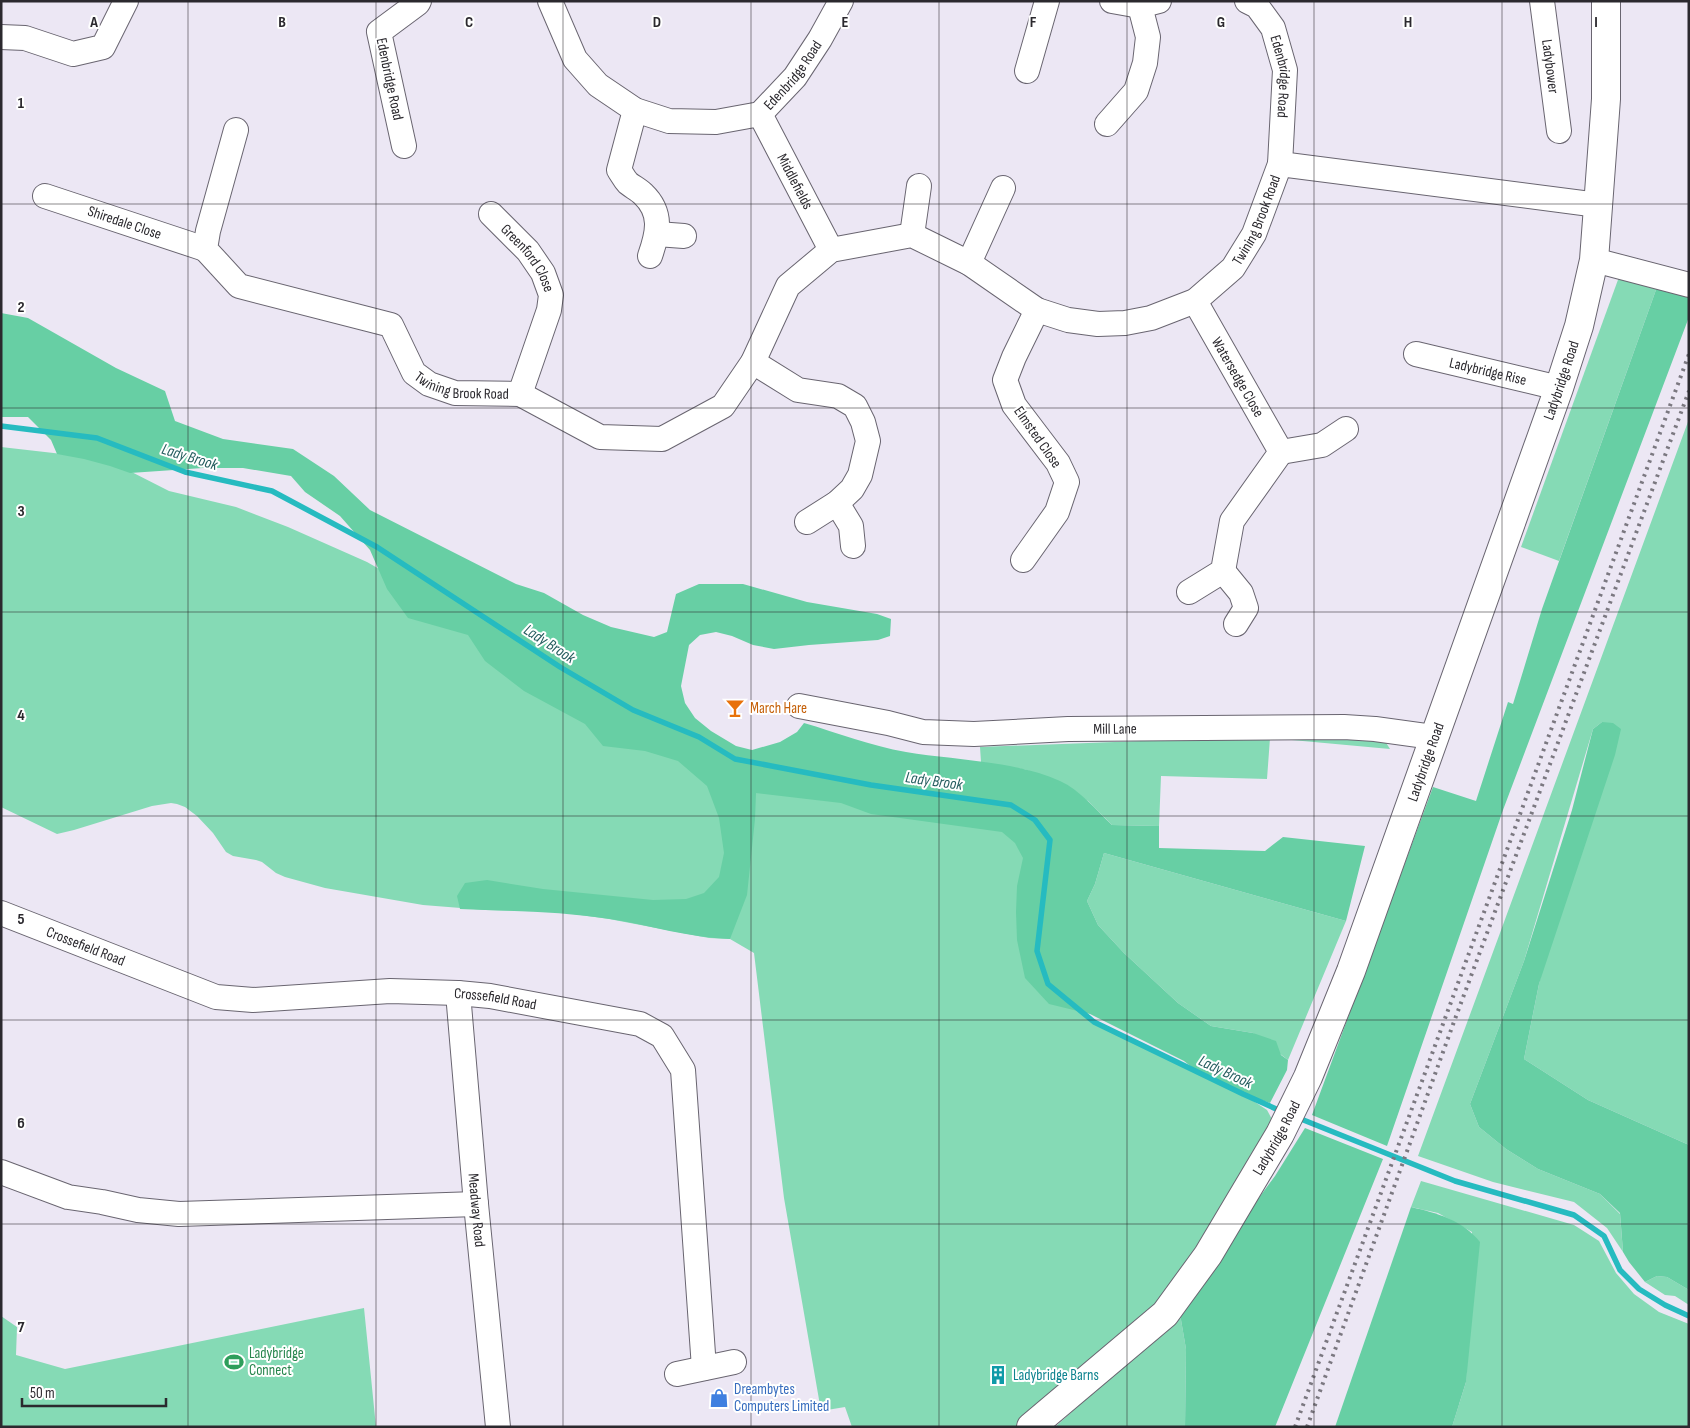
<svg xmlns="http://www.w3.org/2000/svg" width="1690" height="1428" viewBox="0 0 1690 1428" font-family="'Sofia Sans Condensed',sans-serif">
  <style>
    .green { fill: #85dab5 }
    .forest { fill: #67cfa4 }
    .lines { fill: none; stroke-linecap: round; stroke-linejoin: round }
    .stream { stroke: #26bbc0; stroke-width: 5.5 }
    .minor-casing { stroke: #696570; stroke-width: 26 }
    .tertiary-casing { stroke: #696570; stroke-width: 30 }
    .minor { stroke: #fff; stroke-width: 24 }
    .tertiary { stroke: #fff; stroke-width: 28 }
    .rail { stroke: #7b7880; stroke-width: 4; stroke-dasharray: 2.5 5; stroke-linecap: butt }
    .grid { fill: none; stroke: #2b292e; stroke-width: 1; stroke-opacity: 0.55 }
    .labels { text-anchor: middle; stroke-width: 4; stroke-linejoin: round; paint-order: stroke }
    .street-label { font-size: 15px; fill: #2b292e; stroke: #fff }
    .food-label { font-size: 15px; fill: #c56008; stroke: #fff; text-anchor: start }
    .leisure-label { font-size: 15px; fill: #27864d; stroke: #fff; text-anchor: start }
    .culture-label { font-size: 15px; fill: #0d838f; stroke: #fff; text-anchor: start }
    .shop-label { font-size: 15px; fill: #366cbe; stroke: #fff; text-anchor: start }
    .water-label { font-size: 16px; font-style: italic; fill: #255d5f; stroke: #fff }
    .grid-label { font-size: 16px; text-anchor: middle; font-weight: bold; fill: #2b292e; stroke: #fff; stroke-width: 4; stroke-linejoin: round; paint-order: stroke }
  </style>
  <rect width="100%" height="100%" fill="#ece7f4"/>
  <g class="green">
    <path d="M1619,277L1657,287L1559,561L1521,547Z"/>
    <path d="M1689,419V1145L1588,1100L1524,1059L1539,984L1602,722L1593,729L1524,961L1470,1104L1479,1127L1506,1149L1538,1169L1600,1194L1620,1214L1623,1252L1607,1228L1574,1202L1493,1182L1418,1156Z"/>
    <path d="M1,447L106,459L169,491L236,507L288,527L367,562L475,624L725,750L1035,820L1048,984L1094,1022L1243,1094L1267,1110L1280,1134L1165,1314L1031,1427H852L845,1407L821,1411L784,1198L754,953L730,939L709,938L609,919L559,912L486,910L423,905L325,888L285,877L276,873L262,862L256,860L233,856L226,852L213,833L197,816L185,807L177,804L171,803L152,806L74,830L57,834L1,807Z"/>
    <path d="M1295,735L1385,741L1390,749L1270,738L1267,779L1161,776L1159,826L1112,825L1088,801L1027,770L981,762L980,747Z"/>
    <path d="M1104,853L1346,921L1288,1060L1253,1033L1211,1026L1178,1003L1124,953L1098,925L1087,901L1095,884Z"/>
    <path d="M1421,1181L1574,1225L1599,1241L1616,1273L1634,1294L1659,1312L1689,1324V1427H1452L1466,1382L1472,1232L1438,1213L1411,1207Z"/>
    <path d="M1657,1276L1667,1277L1689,1290V1305L1675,1296L1665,1295L1645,1282Z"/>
    <path d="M364,1308L376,1427H1V1316L17,1327L16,1355L65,1369Z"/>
    <path d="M1180,1314L1186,1349L1185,1427H1055Z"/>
  </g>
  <g class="forest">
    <path d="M1657,287L1689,296V317L1503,810L1387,1146L1312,1115L1433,787L1476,801L1508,702L1513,704L1542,609Z"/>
    <path d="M1,313L28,318L116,368L165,391L175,421L223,439L293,449L334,476L370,510L516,584L544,593L583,615L611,627L654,637L667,632L676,594L699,584H743L807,602L877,614L891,619L890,636L878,640L809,645L774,649L753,645L732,636L716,632L700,635L689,645L681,686L685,703L695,718L711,731L736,746L752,750L780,742L797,732L804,723C838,733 871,746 906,752C954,760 1016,761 1060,781C1080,790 1096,810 1112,825L1159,826V848L1265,851L1283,837L1365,846L1346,921L1104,853L1095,884L1087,901L1098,925L1124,953L1178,1003L1211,1026L1253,1033L1276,1041L1281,1055L1288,1060L1287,1070L1270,1103C1240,1092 1209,1082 1184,1061L1090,1014L1049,1004L1025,978L1017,940L1016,912L1017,886L1023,858L1015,843L1002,832L871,814L841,803L756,793L755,819L747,895L730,939C689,938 650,925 610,919C560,911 510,911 460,909L457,896L465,883L487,880L543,889L653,900L686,899L704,893L719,877L724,853L719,818L707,786L678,761L645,751L603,746L585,724L524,691L485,661L468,635L408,618L387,589L370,550L340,516L305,492L291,476L243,468H203L130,473L110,466L84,459L57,454L51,440L28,417H1Z"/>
    <path d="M1602,722L1613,723L1621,729L1615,755L1539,984L1524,1059L1588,1100L1689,1145V1290L1667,1277L1657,1276L1645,1282L1629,1262L1623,1252L1620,1213L1600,1194L1538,1169L1506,1149L1479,1127L1470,1104L1524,961L1572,810L1593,729Z"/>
    <path d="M1305,1128L1383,1159L1275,1427H1185L1186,1349L1180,1314L1238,1226L1275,1176Z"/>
    <path d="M1411,1207C1437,1213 1462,1220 1480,1242L1466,1382L1452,1427H1335Z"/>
  </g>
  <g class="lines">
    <g class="stream">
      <path d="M1,426L97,438L185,472L272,491L377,547L560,667L633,710L699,737L735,759L871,785L1011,805L1035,820L1050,840L1037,951L1048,984L1094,1022L1243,1094L1283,1112"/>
      <path d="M1296,1117L1455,1181L1574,1215L1604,1236L1620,1270L1639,1289L1665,1305L1689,1316"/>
    </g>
    <g class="minor-casing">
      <g id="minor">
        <path id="s1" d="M550,1L575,59L598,85L635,110L669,121L716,122L760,114L795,77L820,39L841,1"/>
        <path d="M1112,1L1140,6L1159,1"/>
        <path id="s2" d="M1247,1L1257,6L1273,28L1285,70L1280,164"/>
        <path id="s3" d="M1542,1L1559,131"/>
        <path d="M1,37L25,38L73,54L103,47L126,1"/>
        <path d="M1027,71L1047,1"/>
        <path d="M635,110L619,170C622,174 624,179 628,183C633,187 639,190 643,194C663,213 658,233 650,256"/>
        <path id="s4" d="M760,114L831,250"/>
        <path d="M1107,124L1136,91L1145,63L1148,37L1140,6"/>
        <path id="s5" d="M236,130L208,231L205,249L239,286L391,325L414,373L429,384L455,393L520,394L600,437L662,439L723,406L753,362L788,286L831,250L912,235L969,263L1037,310L1068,320L1098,324L1125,323L1151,318L1195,301L1233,268L1254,234L1280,164L1598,205"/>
        <path d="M404,146L379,32L418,3L419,1"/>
        <path id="s6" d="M45,196L205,249"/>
        <path id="s7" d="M491,214L528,251L543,273L551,295L549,310L520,394"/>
        <path d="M657,234L684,236"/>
        <path d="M912,235L919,186"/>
        <path d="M1594,260L1689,285"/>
        <path d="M969,263L1003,188"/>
        <path id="s8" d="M1416,354L1559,388"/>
        <path d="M753,362L798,390L838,396L855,406L863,422L868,441L860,475L852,489L837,503L807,522"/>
        <path d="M1281,452L1322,445L1346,429"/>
        <path d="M837,503L851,526L853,546"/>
        <path d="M1023,560L1057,512L1067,482L1058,463L1014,405L1005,380L1014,357L1037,310"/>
        <path d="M1223,571L1241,593L1246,608L1236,624"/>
        <path d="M1189,592L1223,571L1232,521L1281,452L1195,301"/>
        <path id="s9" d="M799,706L888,723L923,732L974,734L1068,729L1344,727L1375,729L1433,737"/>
        <path id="s10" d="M1,913L216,997L253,1000L390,991L458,993L490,996L640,1024L662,1036L683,1070L704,1368"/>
        <path id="s11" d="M458,993L476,1204L498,1427"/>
        <path d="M1,1172L68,1197L102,1202L138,1210L179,1214L476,1204"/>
        <path d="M677,1374L734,1362"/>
      </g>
    </g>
    <g class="tertiary-casing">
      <g id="tertiary">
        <path id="s12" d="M1031,1427L1165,1314L1208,1255L1280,1134L1308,1077L1351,971L1559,388L1579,326L1594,260L1606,99V1"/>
      </g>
    </g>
    <use href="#minor" class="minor"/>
    <use href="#tertiary" class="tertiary"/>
    <g class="rail">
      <path d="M1295,1427L1689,354"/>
      <path d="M1307,1427L1455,1019L1689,391"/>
    </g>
  </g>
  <path class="grid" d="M188,1V1427M376,1V1427M563,1V1427M751,1V1427M939,1V1427M1127,1V1427M1314,1V1427M1502,1V1427M1,204H1689M1,408H1689M1,612H1689M1,816H1689M1,1020H1689M1,1224H1689"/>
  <defs>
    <g id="bar-bare" transform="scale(1.5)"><path d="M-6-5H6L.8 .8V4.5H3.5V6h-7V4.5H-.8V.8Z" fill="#e8710a" stroke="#fff" stroke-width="2.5" paint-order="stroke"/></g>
    <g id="stadium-bare" transform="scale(1.5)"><path d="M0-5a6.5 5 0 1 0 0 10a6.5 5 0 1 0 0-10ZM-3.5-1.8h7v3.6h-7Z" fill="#2e9e5b" stroke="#fff" stroke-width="2.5" paint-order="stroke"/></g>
    <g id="building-bare" transform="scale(1.5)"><path d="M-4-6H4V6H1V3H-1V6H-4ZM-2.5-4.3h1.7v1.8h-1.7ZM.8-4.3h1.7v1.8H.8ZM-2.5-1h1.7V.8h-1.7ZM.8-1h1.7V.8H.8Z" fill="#0f9aa8" stroke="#fff" stroke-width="2.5" paint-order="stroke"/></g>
    <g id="shop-bare" transform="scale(1.5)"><path d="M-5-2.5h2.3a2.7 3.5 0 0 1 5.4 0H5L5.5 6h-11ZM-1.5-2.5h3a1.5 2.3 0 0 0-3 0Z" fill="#3f7fe0" stroke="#fff" stroke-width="2.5" paint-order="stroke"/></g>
  </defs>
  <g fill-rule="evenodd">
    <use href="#bar-bare" x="735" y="708"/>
    <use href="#stadium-bare" x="234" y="1362"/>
    <use href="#building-bare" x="998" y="1375"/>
    <use href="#shop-bare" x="719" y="1398"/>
  </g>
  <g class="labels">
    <g class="street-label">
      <text dy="5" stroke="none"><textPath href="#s3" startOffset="66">Ladybower</textPath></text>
      <text dy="5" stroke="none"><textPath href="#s1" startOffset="321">Edenbridge Road</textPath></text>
      <text dy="5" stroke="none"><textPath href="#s2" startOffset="88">Edenbridge Road</textPath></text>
      <text transform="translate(390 79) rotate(78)" y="5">Edenbridge Road</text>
      <text dy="5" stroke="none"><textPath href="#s4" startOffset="76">Middlefields</textPath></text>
      <text dy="5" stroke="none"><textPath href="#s5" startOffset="1406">Twining Brook Road</textPath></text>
      <text dy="5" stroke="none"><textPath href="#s6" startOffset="84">Shiredale Close</textPath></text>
      <text dy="5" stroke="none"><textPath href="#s7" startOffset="58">Greenford Close</textPath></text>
      <text dy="5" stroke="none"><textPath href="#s8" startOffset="74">Ladybridge Rise</textPath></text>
      <text transform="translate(1238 377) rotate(60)" y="5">Watersedge Close</text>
      <text dy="5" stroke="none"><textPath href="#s12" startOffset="1194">Ladybridge Road</textPath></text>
      <text dy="5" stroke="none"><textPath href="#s5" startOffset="435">Twining Brook Road</textPath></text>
      <text transform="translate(1038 437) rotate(55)" y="5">Elmsted Close</text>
      <text dy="5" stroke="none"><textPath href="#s9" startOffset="319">Mill Lane</textPath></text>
      <text dy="5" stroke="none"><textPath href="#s12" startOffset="789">Ladybridge Road</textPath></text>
      <text dy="5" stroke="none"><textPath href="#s10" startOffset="91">Crossefield Road</textPath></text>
      <text dy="5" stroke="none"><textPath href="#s10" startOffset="511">Crossefield Road</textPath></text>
      <text dy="5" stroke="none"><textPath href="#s12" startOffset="384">Ladybridge Road</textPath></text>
      <text dy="5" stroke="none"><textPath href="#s11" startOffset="218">Meadway Road</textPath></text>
    </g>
    <g class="food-label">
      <text x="750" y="713">March Hare</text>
    </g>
    <g class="leisure-label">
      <text x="249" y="1358">Ladybridge<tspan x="249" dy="17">Connect</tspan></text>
    </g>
    <g class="culture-label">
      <text x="1013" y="1380">Ladybridge Barns</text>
    </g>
    <g class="shop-label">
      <text x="734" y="1394">Dreambytes<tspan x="734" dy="17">Computers Limited</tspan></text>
    </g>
    <g class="water-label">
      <text transform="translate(190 456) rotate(17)" y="6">Lady Brook</text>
      <text transform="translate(550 643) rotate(33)" y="6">Lady Brook</text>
      <text transform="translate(934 780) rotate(8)" y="6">Lady Brook</text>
      <text transform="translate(1226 1071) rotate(25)" y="6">Lady Brook</text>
    </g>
  </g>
  <g class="grid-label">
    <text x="94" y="27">A</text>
    <text x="282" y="27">B</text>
    <text x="469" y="27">C</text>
    <text x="657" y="27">D</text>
    <text x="845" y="27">E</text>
    <text x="1033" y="27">F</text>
    <text x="1221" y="27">G</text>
    <text x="1408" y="27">H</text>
    <text x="1596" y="27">I</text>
    <text x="21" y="108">1</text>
    <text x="21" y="312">2</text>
    <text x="21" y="516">3</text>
    <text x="21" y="720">4</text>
    <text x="21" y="924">5</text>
    <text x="21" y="1128">6</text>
    <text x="21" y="1332">7</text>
  </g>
  <rect width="1690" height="1428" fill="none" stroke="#2b292e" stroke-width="5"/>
  <path d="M22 1398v8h144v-8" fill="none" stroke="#2b292e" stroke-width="2.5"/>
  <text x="30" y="1398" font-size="15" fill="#2b292e" stroke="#ffffff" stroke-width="4" paint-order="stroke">50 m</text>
</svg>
